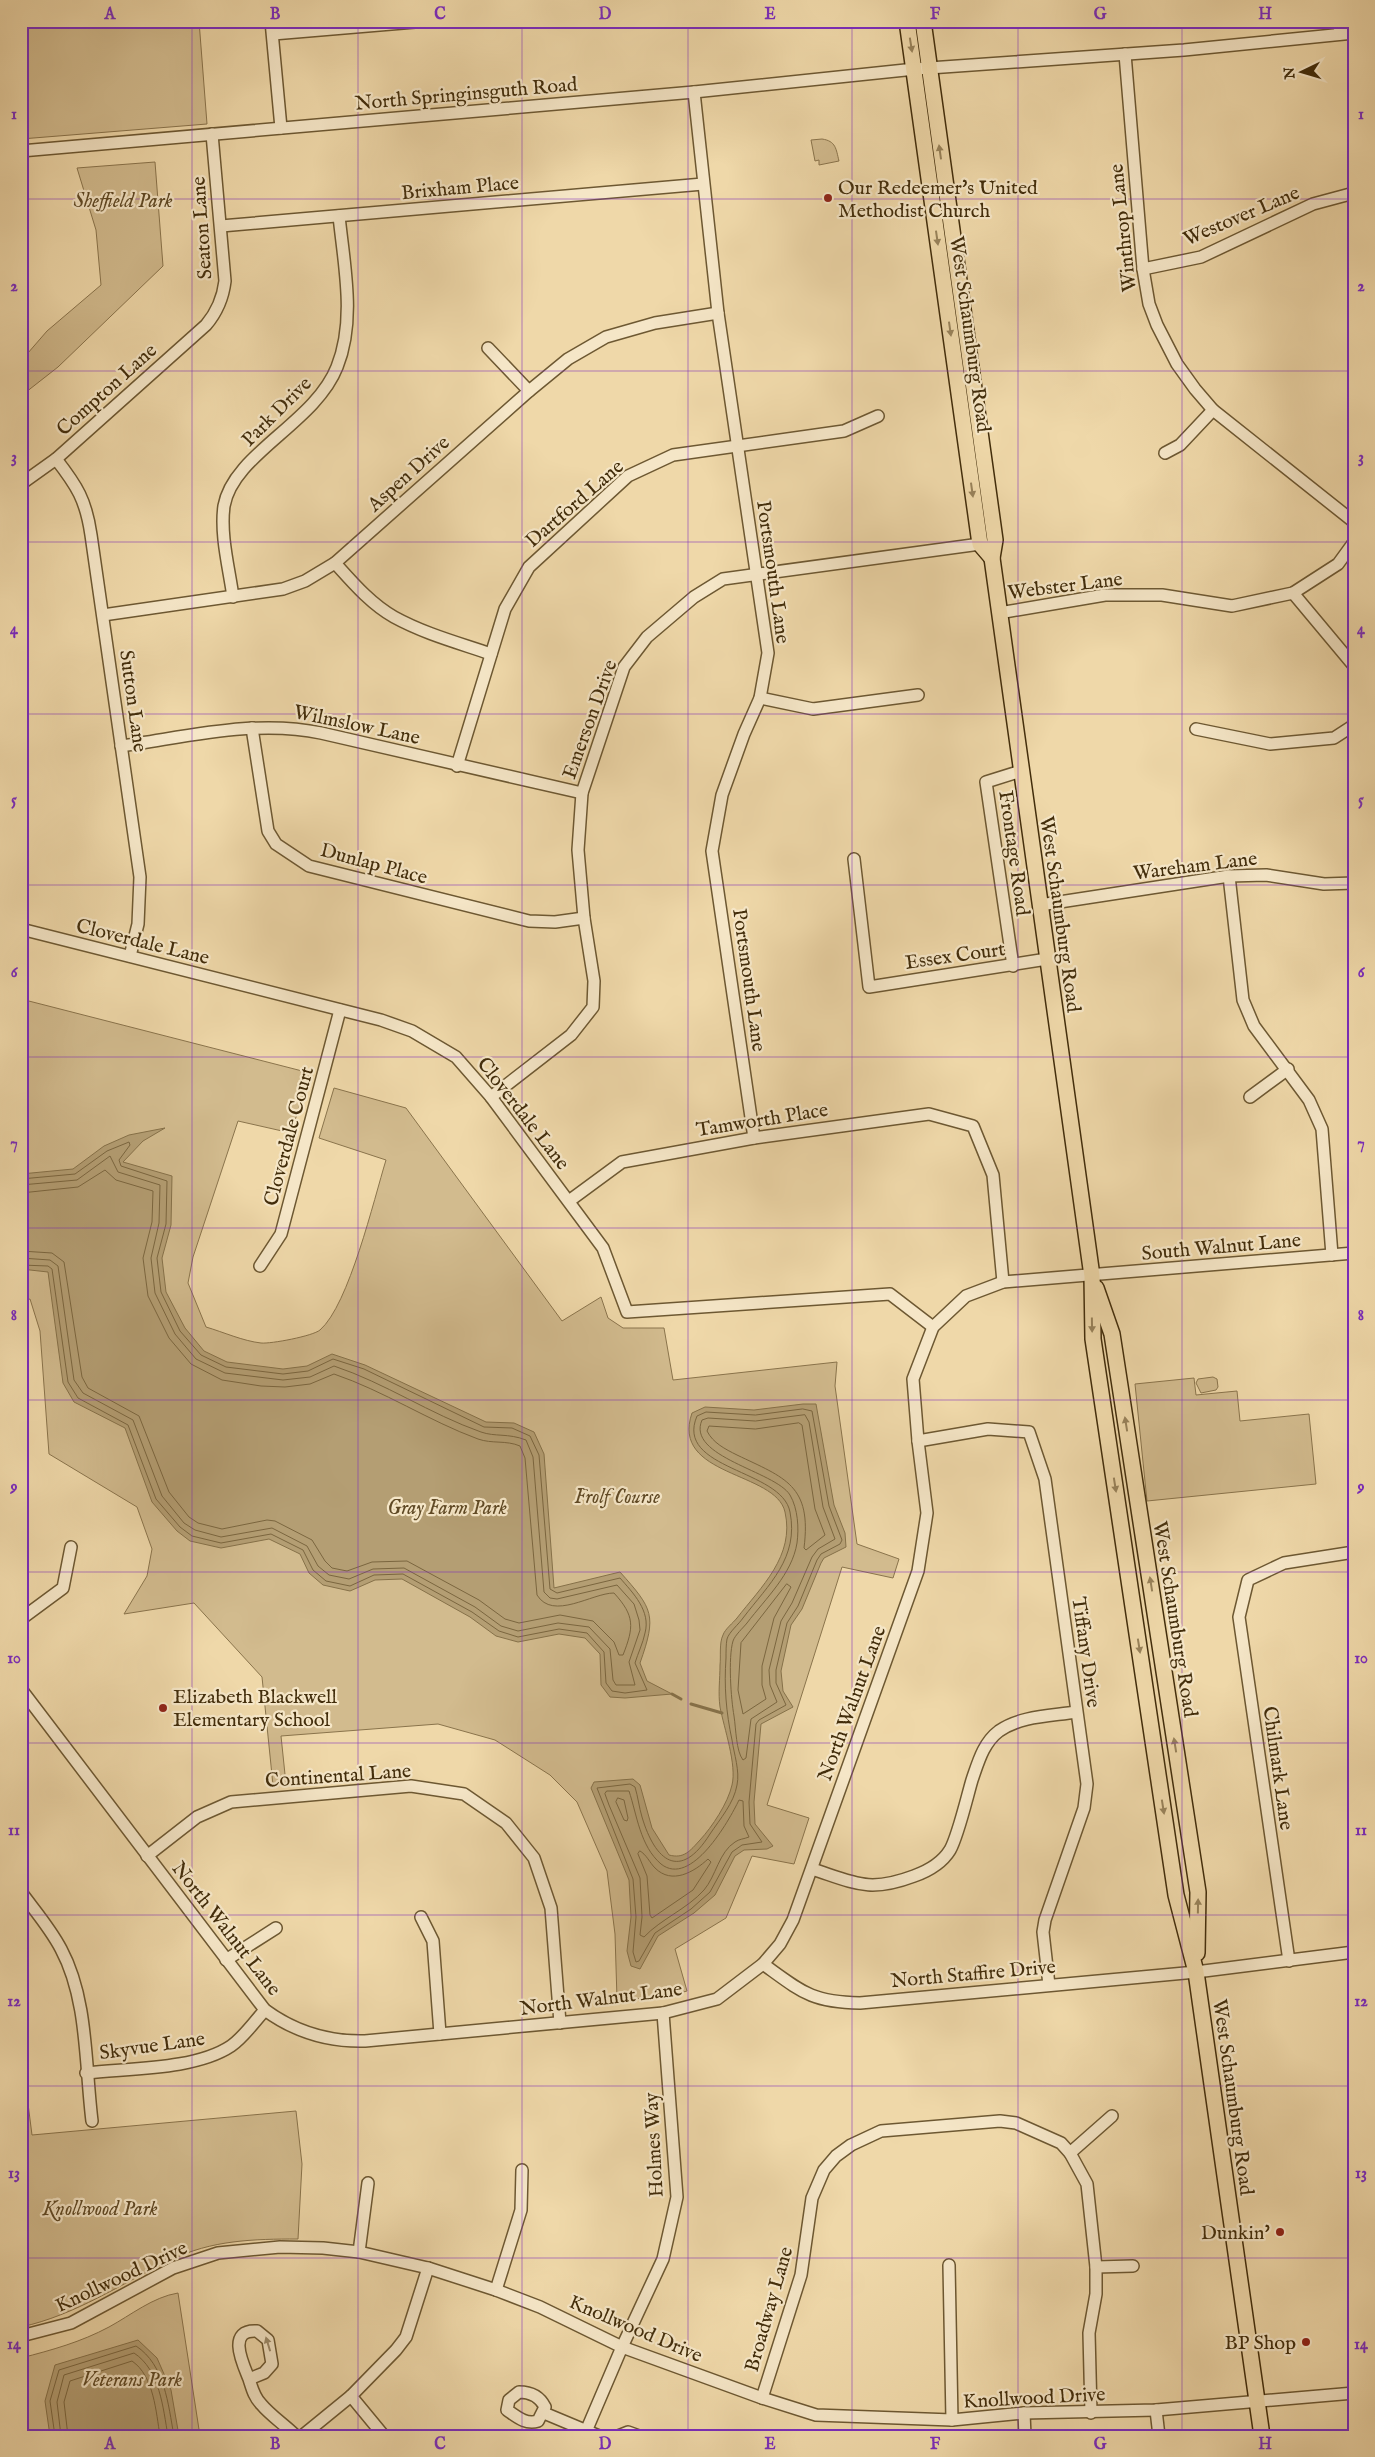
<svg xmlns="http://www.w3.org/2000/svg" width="1375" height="2457" viewBox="0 0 1375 2457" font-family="'IM FELL English',serif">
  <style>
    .green { fill: #d2bb8e; stroke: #8a744c }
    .water { fill: #b49e73; stroke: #867149 }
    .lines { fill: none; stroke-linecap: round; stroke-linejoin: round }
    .shore { stroke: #7b663f; stroke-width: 1 }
    .stream { stroke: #867149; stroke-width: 3 }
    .minor-casing { stroke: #6d5832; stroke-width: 14 }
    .major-casing { stroke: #422d0b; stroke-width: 18 }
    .minor { stroke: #f5e6c7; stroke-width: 11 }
    .major { stroke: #efd8a9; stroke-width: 15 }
    .oneway { fill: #98825a }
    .oneway2 { fill: #9c8a69 }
    .grid { fill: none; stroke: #7b2cbf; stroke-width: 1; stroke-opacity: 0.55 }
    .poi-dot { fill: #8f2418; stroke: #f5e6c7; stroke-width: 2 }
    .labels { text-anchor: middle; stroke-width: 4.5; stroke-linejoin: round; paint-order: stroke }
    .street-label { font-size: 20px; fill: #422d0b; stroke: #f5e6c7 }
    .poi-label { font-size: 20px; fill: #422d0b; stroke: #f5e6c7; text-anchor: start }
    .park-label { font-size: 20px; font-style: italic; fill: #5f4925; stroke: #f5e6c7 }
    .neatline { fill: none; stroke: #7b2cbf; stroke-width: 2 }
    .grid-label { font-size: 16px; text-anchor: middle; font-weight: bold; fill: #7b2cbf }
  </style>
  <rect width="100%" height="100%" fill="#efd8a9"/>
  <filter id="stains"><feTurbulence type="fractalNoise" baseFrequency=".004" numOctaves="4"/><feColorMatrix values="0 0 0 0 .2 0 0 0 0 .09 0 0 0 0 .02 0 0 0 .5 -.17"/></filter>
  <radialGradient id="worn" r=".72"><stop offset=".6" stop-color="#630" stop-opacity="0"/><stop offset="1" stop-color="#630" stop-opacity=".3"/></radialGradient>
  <g class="green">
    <path d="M21,21H199L207,124L21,139Z"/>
    <path d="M822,139C836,141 836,149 839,161L819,165V160L815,161L811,140Z"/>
    <path d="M155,162L163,266L58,367L21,396V361L47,331L101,285L96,230L77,168Z"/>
    <path d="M21,999L310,1073L291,1133L238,1121L193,1257L188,1283L206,1327C223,1332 243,1341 261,1343C271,1344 313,1336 320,1330C349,1305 374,1199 386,1160L319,1138L334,1088L406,1108L562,1321L601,1297L608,1318L623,1328H664L673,1380L837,1362L835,1386L857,1544L899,1559L893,1578L842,1567L767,1805L809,1818L794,1864L752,1856L726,1918L675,1949L687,1991L661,1998L617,1999L615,1934L607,1871L577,1802L550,1775L495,1740L438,1724L281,1736L286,1784L273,1785L262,1677L194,1603L124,1614L147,1576L152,1549L137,1507L49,1454L40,1331L30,1299L21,1301Z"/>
    <path d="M1213,1377L1217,1379L1218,1387L1216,1390L1201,1393L1196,1383L1198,1379Z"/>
    <path d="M1194,1378L1196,1395L1237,1391L1240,1421L1309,1414L1316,1484L1147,1501L1135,1384Z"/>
    <path d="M21,2049L32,2135L296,2111L302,2164L298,2239C254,2239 211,2240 171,2260C120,2284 76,2315 21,2327Z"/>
    <path d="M178,2293L200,2436H25L21,2419V2358C52,2350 81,2342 109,2327C131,2315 153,2297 178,2293Z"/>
  </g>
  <g class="water">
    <path d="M165,1128L143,1141L123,1162L172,1176L171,1225L162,1258L166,1292L185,1328L204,1351L227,1362L283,1369L307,1366L332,1354L365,1365L486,1422L514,1423L534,1432L544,1454L554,1588L620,1572C653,1609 657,1615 640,1663L647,1681L672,1694L625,1698L610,1697L601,1685L600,1654L585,1638L559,1634L518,1642L496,1636L470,1617L402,1579L375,1580L350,1591L323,1585L309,1573L300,1554L269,1539L221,1548L190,1541L177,1531L152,1502L125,1428L74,1402L63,1383L48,1272L21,1269V1174L73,1169L104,1146L129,1135Z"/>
    <path d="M803,1404H816L834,1505L845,1533L846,1547L824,1558L821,1563L802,1609L791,1625L781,1671L783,1691L793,1707L761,1724L754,1802L755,1824L773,1846L767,1849L744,1850L735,1856L715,1895L694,1913L658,1936L640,1969L631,1966L627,1951L631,1917L629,1880L591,1788L594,1782L633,1779L640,1785L652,1828L669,1855C684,1859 690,1851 700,1840C712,1827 728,1803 732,1785C737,1765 724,1728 720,1707C718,1693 720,1679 720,1665C721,1657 719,1643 723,1635C725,1629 733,1623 737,1618C761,1587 795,1556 785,1512C776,1471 670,1477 692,1413L705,1407L754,1410Z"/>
    <path d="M138,2340L157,2358L171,2390L179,2436H50L45,2401L55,2365Z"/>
  </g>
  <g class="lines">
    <g class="shore">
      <path d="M21,1179L75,1174L107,1151L129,1142L130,1145L119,1160L121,1166L167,1181L166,1224L157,1258L161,1292L180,1331L201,1355L226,1367L283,1374L308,1371L333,1359L364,1369L484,1427L512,1428L530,1436L539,1455L550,1589L557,1593L620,1578C633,1593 651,1611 645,1633C643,1643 638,1653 635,1663L647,1690L625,1693L612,1691L606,1683L604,1652L587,1633L559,1629L518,1637L499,1631L472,1612L403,1574L374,1575L350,1586L326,1581L313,1570L303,1550L271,1534L221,1543L192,1536L180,1527L156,1499L128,1425L78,1398L68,1382L52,1269L48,1266L21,1265"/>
      <path d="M21,1185L77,1180L110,1156L118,1172L160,1185L159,1223L151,1258L155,1293L175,1334L196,1359L225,1373L283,1380L310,1377L334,1366C385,1383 430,1414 481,1432C495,1437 508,1433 526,1440L533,1457L544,1592L550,1598L557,1599L617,1585L634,1604L639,1620L640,1630L629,1662L635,1685H616L613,1680L610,1649L589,1627L558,1623L518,1631L501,1626L475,1607L404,1568L373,1569L349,1579L329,1575L318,1566L307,1546L272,1528L221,1537L195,1530L184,1523L162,1496L133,1420L83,1393L74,1380L58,1266L50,1260L21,1258"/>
      <path d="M21,1193L78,1187L105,1170L116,1180L153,1191L152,1222L143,1258L148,1296L169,1338L191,1364L222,1380L261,1386L285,1387L310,1384L334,1374C384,1391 429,1421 478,1439C492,1444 506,1440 520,1446L525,1458L537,1595C553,1621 592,1593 614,1593C635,1616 634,1627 623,1655H619L614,1642L593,1621L560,1615L519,1623L505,1619L479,1600L407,1561L372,1562L347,1571L332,1568L325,1561L312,1540L275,1521L267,1520L222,1529L198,1523L189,1517L169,1492L139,1416L88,1388L82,1377L64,1262L52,1253L21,1251"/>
      <path d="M803,1409L812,1411L829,1506L842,1540L840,1544L821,1554L817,1560L798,1606L787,1623L776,1670V1683L786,1705L759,1720L756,1724L749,1802L750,1824L762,1842L742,1845L732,1852L710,1892L691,1909L655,1933L639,1961L636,1962L633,1952L636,1917L633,1879L597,1788L630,1784L635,1787C638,1797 639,1807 642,1817C655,1861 680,1882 710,1834C720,1819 734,1803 737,1785C740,1771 734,1754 732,1740C726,1712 724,1686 726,1658C726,1652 726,1644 727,1639C729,1632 739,1624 743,1618C769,1584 799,1558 790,1512C782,1469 674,1470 697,1416L706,1412L755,1415Z"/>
      <path d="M805,1415L809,1422L823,1507L835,1539L818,1549L812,1557L792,1603L781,1621L769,1670L770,1685L777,1702L751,1719L746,1758L743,1760C736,1751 736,1729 734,1716C731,1699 728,1658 733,1641C735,1635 743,1628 747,1623C766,1598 792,1574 797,1543C799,1528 798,1509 790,1495C775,1471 686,1457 702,1420L708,1418L755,1421Z"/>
      <path d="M799,1423L802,1425L815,1509L825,1535L806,1550L804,1548C812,1485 785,1478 737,1455C725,1449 713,1443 707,1431L709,1426L755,1429Z"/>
      <path d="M787,1584L791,1587L774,1618L762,1666V1685L766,1699L743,1714L738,1690L741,1643Z"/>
      <path d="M607,1791H629C637,1815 640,1846 661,1864C691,1888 729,1821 739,1800L743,1801L744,1826L749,1837C744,1839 739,1839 735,1842C719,1852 716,1876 704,1890C687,1909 661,1919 644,1937L640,1935L642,1917L640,1878L609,1805L605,1794Z"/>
      <path d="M618,1798L624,1800L628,1818L627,1821L624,1820L616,1802Z"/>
      <path d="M640,1851C646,1854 650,1863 655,1868C672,1885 694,1872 708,1859L711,1862L693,1890L652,1918L650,1915L647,1876L638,1854Z"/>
      <path d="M55,2436L50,2401L59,2370L136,2346C165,2365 168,2404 174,2436"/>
      <path d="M61,2436L57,2402L64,2375L134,2353C160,2370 163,2408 168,2436"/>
      <path d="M68,2436L64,2402L70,2381L132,2361C154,2376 156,2412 160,2436"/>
    </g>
    <g class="stream">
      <path d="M672,1694L681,1699"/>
      <path d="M691,1704L722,1713"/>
    </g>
    <g class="minor-casing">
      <g id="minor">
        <path d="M271,21L281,128"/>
        <path d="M1339,21L1340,34"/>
        <path d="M273,34L427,21"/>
        <path d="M1125,54L1143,269L1149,304L1157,325L1177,364L1195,389L1213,410L1354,522"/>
        <path d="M694,92L718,313L768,653L760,698L744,734L722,795L712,851L754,1138"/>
        <path d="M21,151L694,92L915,69L1184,50L1354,33"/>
        <path d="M221,226L703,184"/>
        <path d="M1143,269L1201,257L1313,204L1354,193"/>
        <path d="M488,348L529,391"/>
        <path d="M1165,453L1180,445L1213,410"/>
        <path d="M56,459C77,486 86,500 91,535L140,877L138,924L130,956"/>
        <path d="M21,484L56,459L206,325C217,312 223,298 225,281L212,134"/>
        <path d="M335,563C353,583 371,604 394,617C425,634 459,643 491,654"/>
        <path d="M1293,593L1354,666"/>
        <path d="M233,597C229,568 220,535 224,506C233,454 315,423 337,367C356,320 344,265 339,216"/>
        <path d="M999,613L1105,595H1162L1232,606L1293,593L1338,564L1354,542"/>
        <path d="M103,615L283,589L305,581L335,563L529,391L568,359L606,337L655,323L718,313"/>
        <path d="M760,698L813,709L918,695"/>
        <path d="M252,728L268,831L276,844L309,866L529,921L555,922L584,918"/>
        <path d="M1196,729L1270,744L1334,738L1354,725"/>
        <path d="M121,746C187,737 256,719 321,733L582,793"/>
        <path d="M457,766L505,609L529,567L628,476L673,455L844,431L878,416"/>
        <path d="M854,859L869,987L1047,959"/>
        <path d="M1229,876L1243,1000L1254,1026L1309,1100L1322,1129L1332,1255"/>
        <path d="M1040,905L1229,876L1266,875L1324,884L1354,883"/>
        <path d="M21,929L381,1020L412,1031L456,1057L491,1097L603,1248L627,1312L890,1294L933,1327"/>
        <path d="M1013,966L986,782L1021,771"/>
        <path d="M491,1097L571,1035L593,1007L594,981L584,918L578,850L582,793L624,667L647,637L694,597L723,579L980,544"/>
        <path d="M1250,1097L1288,1069"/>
        <path d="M569,1201L622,1162L754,1138L929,1114L973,1126L993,1175L1003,1282"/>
        <path d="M260,1266L281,1234L340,1010"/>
        <path d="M918,1441L988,1429L1029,1432L1045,1479L1087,1784L1084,1808L1045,1920L1043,1932L1049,1985"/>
        <path d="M21,1619L63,1588L71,1547"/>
        <path d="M21,1689L265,2010C295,2032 328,2042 365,2041L663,2013L717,1999L763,1964L780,1944L793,1920L918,1571L927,1513L918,1441L913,1379L933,1327L966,1296L1003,1282L1354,1253"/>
        <path d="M147,1856L197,1817L231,1802L411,1786L464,1794L506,1823L534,1858L551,1908L560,2023"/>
        <path d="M812,1869C855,1883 869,1893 914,1876C928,1871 942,1863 950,1850C958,1836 967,1797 972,1780C978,1763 983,1743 999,1731C1020,1716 1051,1716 1076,1712"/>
        <path d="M21,1892C35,1911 50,1928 61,1949C88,1999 85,2065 92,2121"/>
        <path d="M421,1917L433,1941L440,2034"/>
        <path d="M226,1960L276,1928"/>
        <path d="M1289,1961L1239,1617L1248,1580L1284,1563L1354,1552"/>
        <path d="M763,1964C802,1992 811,2002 860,2003L1196,1972L1354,1952"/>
        <path d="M86,2073C129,2068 195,2070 231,2046C244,2037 254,2022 265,2010"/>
        <path d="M1070,2153L1112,2116"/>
        <path d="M359,2252L368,2183"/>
        <path d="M949,2265L952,2420"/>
        <path d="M1096,2267L1133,2266"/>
        <path d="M496,2290L521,2210L522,2170"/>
        <path d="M21,2336L71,2323L173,2268L218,2253L280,2247L323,2248L359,2252L428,2268L496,2290L540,2307L622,2347L762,2398L816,2415L952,2420L1024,2413L1156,2410L1354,2393"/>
        <path d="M249,2379L264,2373L272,2364L268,2340L257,2331C226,2329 243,2364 249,2379C252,2388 254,2397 261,2404C271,2416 285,2425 296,2436"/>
        <path d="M519,2392C531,2392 540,2397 545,2407L538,2421C526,2425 517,2417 507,2410L509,2400Z"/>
        <path d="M351,2396L384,2436"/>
        <path d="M762,2398L801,2275L812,2198L824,2170L836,2156L851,2145L881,2131L1000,2121L1016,2123L1061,2143L1070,2153L1087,2184L1096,2267V2294L1089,2333L1091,2413"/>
        <path d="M1156,2410L1159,2436"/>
        <path d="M544,2413L599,2436"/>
        <path d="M1024,2413L1025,2436"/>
        <path d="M302,2436L351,2396L396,2350L406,2337L428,2268"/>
        <path d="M584,2436L622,2347L663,2259L677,2197L663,2013"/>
        <path d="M618,2436L628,2432L639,2436"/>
      </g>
    </g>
    <g class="major-casing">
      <g id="major">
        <path d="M907,21L980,544L992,558"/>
        <path d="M923,21L995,540L992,558L1092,1276L1093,1339L1176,1895L1196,1972L1262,2436"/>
        <path d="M1096,1288L1112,1334L1198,1892L1197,1953"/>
      </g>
    </g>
    <use href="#minor" class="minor"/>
    <use href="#major" class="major"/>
  </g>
  <defs><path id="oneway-solid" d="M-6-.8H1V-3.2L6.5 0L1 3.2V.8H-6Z" transform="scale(1.25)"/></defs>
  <g class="oneway">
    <use href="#oneway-solid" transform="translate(911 45) rotate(81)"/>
    <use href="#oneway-solid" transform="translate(940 152) rotate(-98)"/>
    <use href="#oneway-solid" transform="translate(937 238) rotate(82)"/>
    <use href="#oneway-solid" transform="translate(950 329) rotate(82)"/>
    <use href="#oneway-solid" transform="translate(972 490) rotate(82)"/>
    <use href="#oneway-solid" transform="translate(1092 1325) rotate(89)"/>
    <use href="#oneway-solid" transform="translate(1126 1424) rotate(-99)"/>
    <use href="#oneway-solid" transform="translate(1115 1485) rotate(81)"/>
    <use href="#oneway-solid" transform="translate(1151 1584) rotate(-99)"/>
    <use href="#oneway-solid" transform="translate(1139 1646) rotate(81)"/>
    <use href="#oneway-solid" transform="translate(1175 1745) rotate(-99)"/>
    <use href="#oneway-solid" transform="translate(1163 1807) rotate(81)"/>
    <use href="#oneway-solid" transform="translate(1198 1906) rotate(-89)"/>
  </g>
  <use class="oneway2" href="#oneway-solid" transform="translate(268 2344) rotate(-107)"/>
  <path class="grid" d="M192,21V2436M358,21V2436M522,21V2436M688,21V2436M852,21V2436M1018,21V2436M1182,21V2436M21,199H1354M21,371H1354M21,542H1354M21,714H1354M21,885H1354M21,1057H1354M21,1228H1354M21,1400H1354M21,1572H1354M21,1743H1354M21,1915H1354M21,2086H1354M21,2258H1354"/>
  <g class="poi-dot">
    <circle cx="828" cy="198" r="5"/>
    <circle cx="163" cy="1708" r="5"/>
    <circle cx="1280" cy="2232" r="5"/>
    <circle cx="1306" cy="2342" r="5"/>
  </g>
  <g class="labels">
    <g class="street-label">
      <text transform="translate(466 93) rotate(-5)" y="7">North Springinsguth Road</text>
      <text transform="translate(460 187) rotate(-5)" y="7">Brixham Place</text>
      <text transform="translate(1241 215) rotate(-23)" y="7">Westover Lane</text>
      <text transform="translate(201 228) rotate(-94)" y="7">Seaton Lane</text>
      <text transform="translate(1122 228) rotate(-96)" y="7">Winthrop Lane</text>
      <text transform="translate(971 334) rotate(82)" y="7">West Schaumburg Road</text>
      <text transform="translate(106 389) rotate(-42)" y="7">Compton Lane</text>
      <text transform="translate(276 411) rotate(-45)" y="7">Park Drive</text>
      <text transform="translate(408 473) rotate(-42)" y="7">Aspen Drive</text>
      <text transform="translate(574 503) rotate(-41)" y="7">Dartford Lane</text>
      <text transform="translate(774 572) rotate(82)" y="7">Portsmouth Lane</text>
      <text transform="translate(1065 585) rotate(-7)" y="7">Webster Lane</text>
      <text transform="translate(134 701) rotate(82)" y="7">Sutton Lane</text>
      <text transform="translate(589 719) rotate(-70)" y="7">Emerson Drive</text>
      <text transform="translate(357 724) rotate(12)" y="7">Wilmslow Lane</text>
      <text transform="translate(1015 853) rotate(82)" y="7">Frontage Road</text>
      <text transform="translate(374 863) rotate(15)" y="7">Dunlap Place</text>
      <text transform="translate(1195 865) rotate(-7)" y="7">Wareham Lane</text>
      <text transform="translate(1061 914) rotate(82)" y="7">West Schaumburg Road</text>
      <text transform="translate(143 941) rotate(14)" y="7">Cloverdale Lane</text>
      <text transform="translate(955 955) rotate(-8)" y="7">Essex Court</text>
      <text transform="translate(750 980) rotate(82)" y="7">Portsmouth Lane</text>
      <text transform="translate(524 1113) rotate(52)" y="7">Cloverdale Lane</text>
      <text transform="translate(762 1119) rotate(-9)" y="7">Tamworth Place</text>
      <text transform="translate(288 1136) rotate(-75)" y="7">Cloverdale Court</text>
      <text transform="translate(1221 1246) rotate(-5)" y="7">South Walnut Lane</text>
      <text transform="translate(1176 1619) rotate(81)" y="7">West Schaumburg Road</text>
      <text transform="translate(1087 1652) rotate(82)" y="7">Tiffany Drive</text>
      <text transform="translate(851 1703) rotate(-70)" y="7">North Walnut Lane</text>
      <text transform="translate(1279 1768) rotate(82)" y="7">Chilmark Lane</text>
      <text transform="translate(338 1775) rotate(-4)" y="7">Continental Lane</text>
      <text transform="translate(227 1928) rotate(52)" y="7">North Walnut Lane</text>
      <text transform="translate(973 1973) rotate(-5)" y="7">North Staffire Drive</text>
      <text transform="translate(601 1998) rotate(-7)" y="7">North Walnut Lane</text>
      <text transform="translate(152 2045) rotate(-8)" y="7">Skyvue Lane</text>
      <text transform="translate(1234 2097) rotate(82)" y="7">West Schaumburg Road</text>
      <text transform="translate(653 2145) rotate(-93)" y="7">Holmes Way</text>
      <text transform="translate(121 2276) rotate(-25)" y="7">Knollwood Drive</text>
      <text transform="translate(768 2309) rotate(-74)" y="7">Broadway Lane</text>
      <text transform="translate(636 2328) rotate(23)" y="7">Knollwood Drive</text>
      <text transform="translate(1034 2397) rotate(-3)" y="7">Knollwood Drive</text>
    </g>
    <g class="poi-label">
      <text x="838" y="194">Our Redeemer's United<tspan x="838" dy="23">Methodist Church</tspan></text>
      <text x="173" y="1703">Elizabeth Blackwell<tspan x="173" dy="23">Elementary School</tspan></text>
      <text x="1270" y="2239" text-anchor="end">Dunkin'</text>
      <text x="1296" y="2349" text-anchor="end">BP Shop</text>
    </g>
    <g class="park-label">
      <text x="123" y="207">Sheffield Park</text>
      <text x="617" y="1503">Frolf Course</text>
      <text x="447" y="1514">Gray Farm Park</text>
      <text x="100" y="2215">Knollwood Park</text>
      <text x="132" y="2386">Veterans Park</text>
    </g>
  </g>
  <rect width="1375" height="2457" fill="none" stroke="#efd8a9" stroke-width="55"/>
  <g transform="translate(1302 72) rotate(265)" stroke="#f5e6c7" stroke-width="4" paint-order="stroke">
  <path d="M0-4L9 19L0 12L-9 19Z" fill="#422d0b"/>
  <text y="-8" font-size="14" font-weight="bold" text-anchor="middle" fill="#422d0b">N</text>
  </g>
  <rect x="28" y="28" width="1320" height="2402" class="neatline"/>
  <g class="grid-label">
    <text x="110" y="19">A</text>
    <text x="275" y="19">B</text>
    <text x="440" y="19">C</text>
    <text x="605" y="19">D</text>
    <text x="770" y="19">E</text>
    <text x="935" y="19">F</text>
    <text x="1100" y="19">G</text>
    <text x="1265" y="19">H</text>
    <text x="14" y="119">1</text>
    <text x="1361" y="119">1</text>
    <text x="14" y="291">2</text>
    <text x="1361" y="291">2</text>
    <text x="14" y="462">3</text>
    <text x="1361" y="462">3</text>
    <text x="14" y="634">4</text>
    <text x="1361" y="634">4</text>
    <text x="14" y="805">5</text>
    <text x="1361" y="805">5</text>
    <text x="14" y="977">6</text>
    <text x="1361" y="977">6</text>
    <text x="14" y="1148">7</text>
    <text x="1361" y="1148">7</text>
    <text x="14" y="1320">8</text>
    <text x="1361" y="1320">8</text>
    <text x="14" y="1492">9</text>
    <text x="1361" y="1492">9</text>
    <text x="14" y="1663">10</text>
    <text x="1361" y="1663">10</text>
    <text x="14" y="1835">11</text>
    <text x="1361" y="1835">11</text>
    <text x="14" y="2006">12</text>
    <text x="1361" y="2006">12</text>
    <text x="14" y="2178">13</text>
    <text x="1361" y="2178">13</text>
    <text x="14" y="2349">14</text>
    <text x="1361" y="2349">14</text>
    <text x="110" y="2449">A</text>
    <text x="275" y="2449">B</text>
    <text x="440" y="2449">C</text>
    <text x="605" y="2449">D</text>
    <text x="770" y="2449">E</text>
    <text x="935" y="2449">F</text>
    <text x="1100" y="2449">G</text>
    <text x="1265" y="2449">H</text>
  </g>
  <rect width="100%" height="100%" filter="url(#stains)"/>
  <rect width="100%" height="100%" fill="url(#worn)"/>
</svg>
